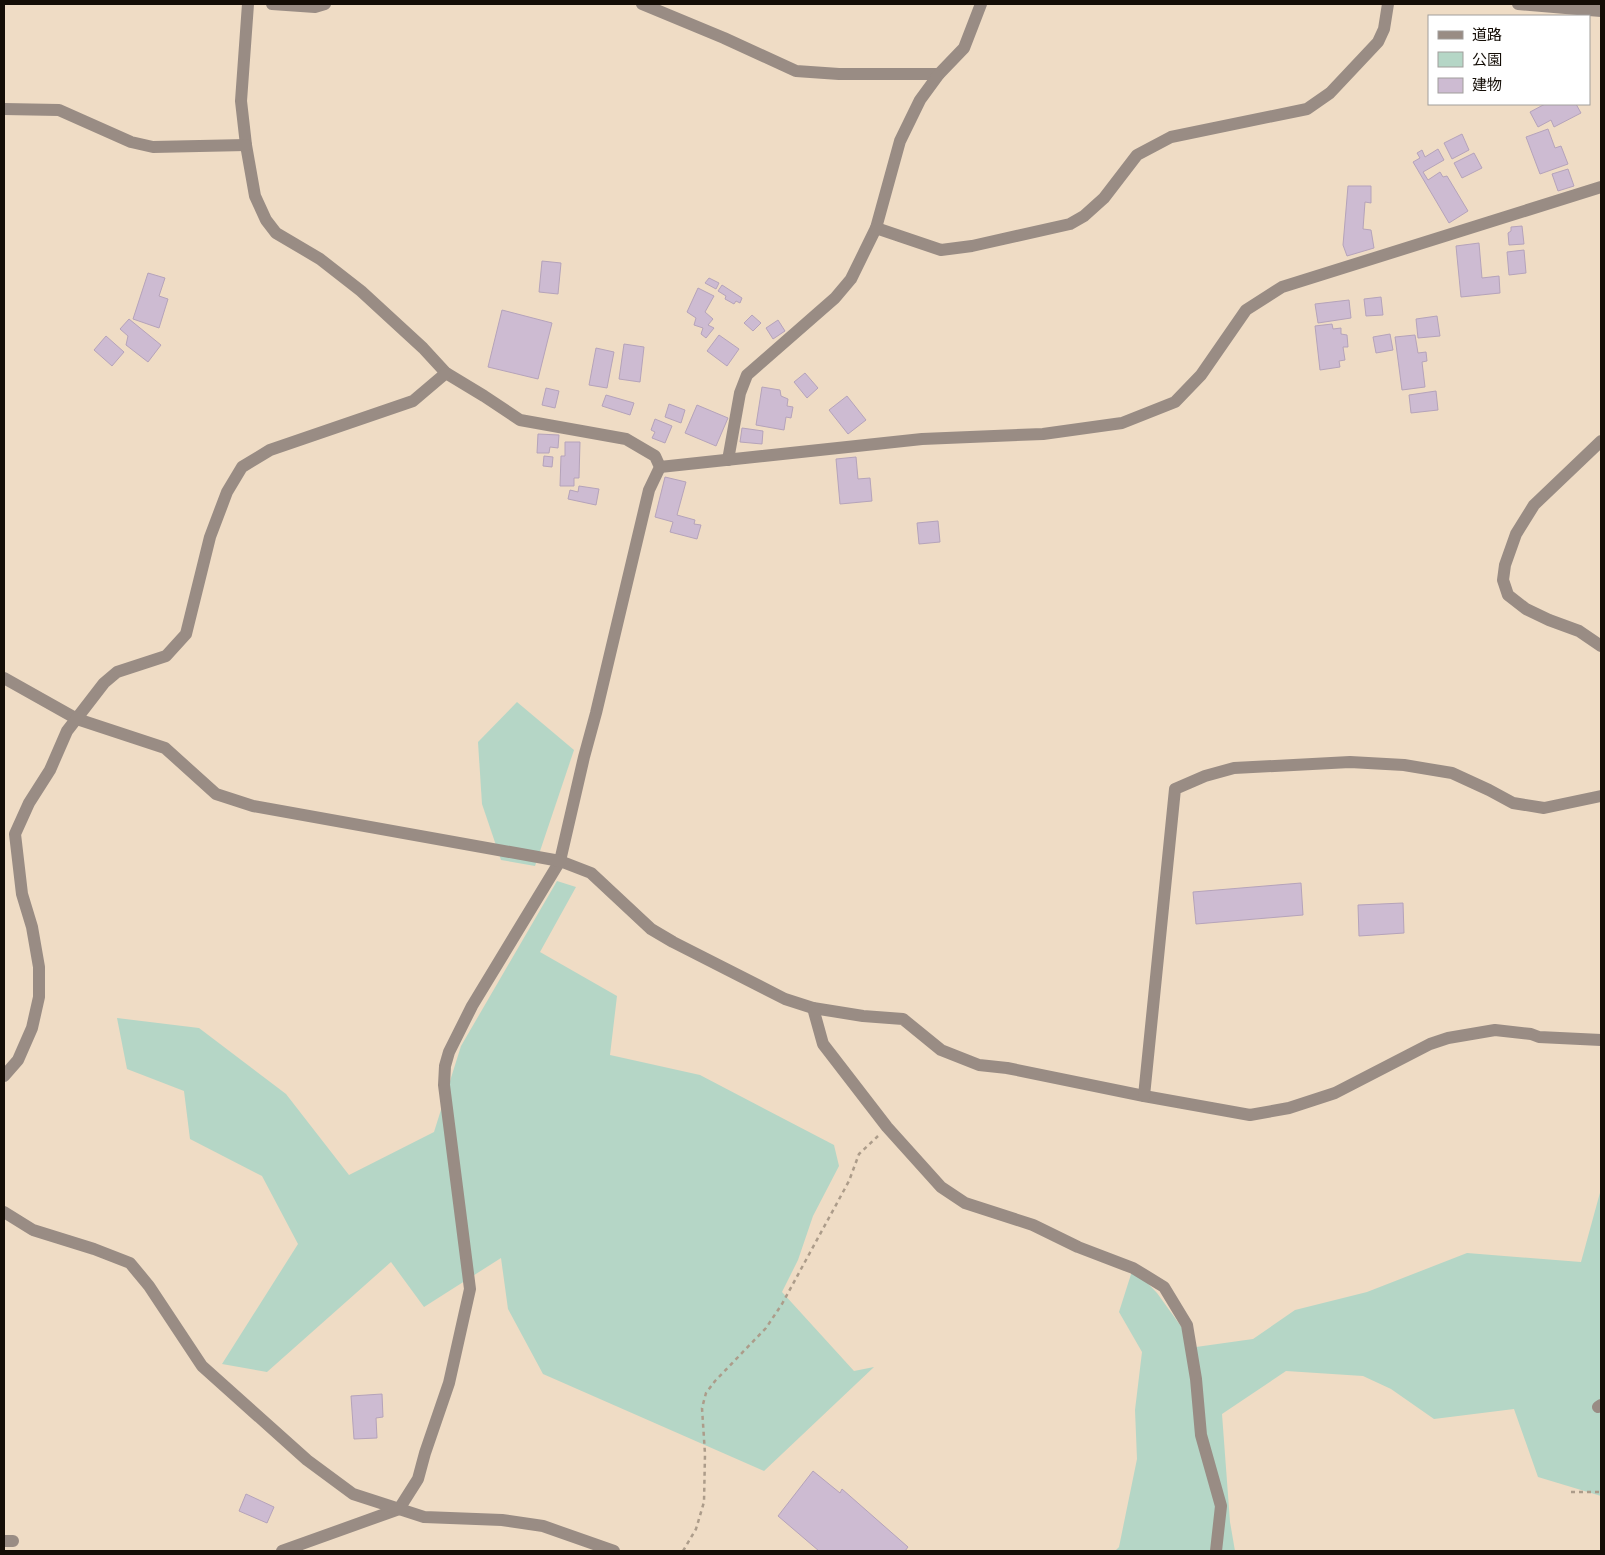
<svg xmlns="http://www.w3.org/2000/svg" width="1605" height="1555" viewBox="0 0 1605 1555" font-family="'Varela Round','Noto Sans JP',sans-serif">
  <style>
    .green { fill: #b5d6c6 }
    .building { fill: #cdbbd2; stroke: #b5a3ba }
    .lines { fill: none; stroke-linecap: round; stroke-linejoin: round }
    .path { stroke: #ac9c8a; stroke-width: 2.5; stroke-dasharray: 4 4; stroke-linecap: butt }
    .minor { stroke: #998c84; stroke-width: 12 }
  </style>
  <rect width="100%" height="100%" fill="#efdcc5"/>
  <g class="green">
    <path d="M517,702L574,750L535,866L501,860L482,804L478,742Z"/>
    <path d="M557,881L576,887L540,952L617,996L610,1055L700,1075L834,1145L839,1166L813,1216L798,1260L782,1292L854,1371L874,1367L764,1471L543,1374L508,1309L501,1258L424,1307L391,1262L267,1372L222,1364L298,1244L262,1176L190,1139L184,1091L127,1069L117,1018L199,1028L286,1094L349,1175L434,1132L461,1046Z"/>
    <path d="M1601,1189V1496L1538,1477L1514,1409L1434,1419L1391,1389L1363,1376L1286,1371L1222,1414L1230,1522L1235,1551H1115L1119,1547L1137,1459L1135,1410L1142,1352L1119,1312L1133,1268L1157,1293L1196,1347L1253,1339L1295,1310L1367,1292L1467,1253L1581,1262Z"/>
  </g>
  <g class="building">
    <path d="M1545,104H1576L1581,113L1554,127L1551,120L1538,127L1530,112Z"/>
    <path d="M1548,129L1555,148L1561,146L1568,164L1540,174L1526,137Z"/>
    <path d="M1462,134L1469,150L1452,159L1444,143Z"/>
    <path d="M1438,149L1444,160L1423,172L1428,180L1440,172L1443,177L1447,176L1468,211L1449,223L1413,162L1420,158L1417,153L1422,150L1425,157Z"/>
    <path d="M1474,153L1482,168L1462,178L1454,163Z"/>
    <path d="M1568,169L1574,186L1558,191L1552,174Z"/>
    <path d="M1348,186H1371V203L1365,202L1363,229L1371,230L1374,248L1347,256L1343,245Z"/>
    <path d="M1522,226L1524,244L1509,245L1508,233L1511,231V227Z"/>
    <path d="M1479,243L1482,278L1499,276L1500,293L1461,297L1456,246Z"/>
    <path d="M1524,250L1526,273L1509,275L1507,252Z"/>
    <path d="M542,261L561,263L558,294L539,292Z"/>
    <path d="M148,273L165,278L159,296L168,299L159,328L133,319Z"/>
    <path d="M709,278L719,283L716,289L705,283Z"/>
    <path d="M722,285L742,298L740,303L736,301L734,304L725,299L726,296L718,291Z"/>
    <path d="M698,288L714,296L705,312L713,319L708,325L714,328L706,338L701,334L703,328L694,325L696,318L687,312Z"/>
    <path d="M1381,297L1383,315L1366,316L1364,299Z"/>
    <path d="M1349,300L1351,318L1318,323L1315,304Z"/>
    <path d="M502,310L552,323L538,379L488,367Z"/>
    <path d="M752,315L761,323L753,331L744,323Z"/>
    <path d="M1437,316L1440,336L1418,338L1416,319Z"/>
    <path d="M129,319L161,345L148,362L126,345L128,336L120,329Z"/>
    <path d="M778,320L785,331L773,339L766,328Z"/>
    <path d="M1332,324L1333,329L1341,328V334L1347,335L1348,347H1343L1345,360L1339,361L1340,367L1320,370L1315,326Z"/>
    <path d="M1390,334L1393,350L1376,353L1373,337Z"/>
    <path d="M719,335L739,349L727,366L707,351Z"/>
    <path d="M1415,335L1418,353L1426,352L1427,361L1422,362L1425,387L1402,390L1395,337Z"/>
    <path d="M106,336L124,352L112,366L94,350Z"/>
    <path d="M624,344L644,347L640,382L619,379Z"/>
    <path d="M596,348L614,352L607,388L589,385Z"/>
    <path d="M805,373L818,388L807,398L794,382Z"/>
    <path d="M762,387L780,390L781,396L788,399L787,406L793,407L791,418L786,417L784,430L756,425Z"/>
    <path d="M546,388L559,391L555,408L542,405Z"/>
    <path d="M1436,391L1438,410L1411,413L1409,395Z"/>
    <path d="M606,395L634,403L630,415L602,406Z"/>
    <path d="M847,396L866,420L848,434L829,410Z"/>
    <path d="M669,404L685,410L681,423L665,417Z"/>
    <path d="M697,405L728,418L716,446L685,433Z"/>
    <path d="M655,419L672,426L665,443L652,438L655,432L651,430Z"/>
    <path d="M742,428L763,431L762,444L740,442Z"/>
    <path d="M538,434L559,435L558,448L550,447L549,453H537Z"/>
    <path d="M565,442H580L579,478H574V486H560L561,456H565Z"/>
    <path d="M544,456L553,457L552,467L543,466Z"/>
    <path d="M856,457L858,479L870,478L872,501L840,504L836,459Z"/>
    <path d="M665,477L686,482L677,515L695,520L694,524L701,525L697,539L670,532L673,522L655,517Z"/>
    <path d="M579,486L599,489L596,505L568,499L570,490L578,492Z"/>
    <path d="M938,521L940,542L919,544L917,523Z"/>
    <path d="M1301,883L1303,915L1196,924L1193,892Z"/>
    <path d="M1403,903L1404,933L1359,936L1358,905Z"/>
    <path d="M382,1394L383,1417L376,1418L377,1438L354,1439L351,1396Z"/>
    <path d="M813,1471L840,1493L842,1489L908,1547L905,1551H819L778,1516Z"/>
    <path d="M246,1494L274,1507L267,1523L239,1511Z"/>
  </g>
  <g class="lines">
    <g class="path">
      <path d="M1571,1492H1601"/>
      <path d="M683,1551L696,1529L704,1502L705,1454L702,1408L706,1393L715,1381L766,1328L782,1304L849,1181L859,1154L878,1136"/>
    </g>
    <g class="minor">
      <path d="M248,4L241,101L246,145L255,196L266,220L276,233L320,259L361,291L423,348L446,373L484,396L520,420L626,439L655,456L660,467L649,490L596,713L584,757L560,861L472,1006L449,1052L445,1066L444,1085L470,1289L449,1383L425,1453L418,1479L399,1509L282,1551"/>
      <path d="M272,4L315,7L325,4"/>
      <path d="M642,4L724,38L796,71L839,74H939"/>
      <path d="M1518,4L1601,11"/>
      <path d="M4,109L59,110L131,142L153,147L246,145"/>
      <path d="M876,228L941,250L972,246L1070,224L1084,216L1104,198L1137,155L1171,137L1307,109L1330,93L1378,42L1384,29L1388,4"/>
      <path d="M1601,441L1534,505L1516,534L1505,565L1503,580L1508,595L1526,609L1549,620L1579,631L1601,646"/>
      <path d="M728,460L740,393L747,375L835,298L851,279L876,228L900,141L920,100L939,74L964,48L981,4"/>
      <path d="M660,467L922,439L1043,434L1122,423L1175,402L1201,375L1246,310L1282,287L1601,187"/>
      <path d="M4,678L77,719L165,748L216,794L253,806L560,861L591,873L651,929L673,942L785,999L813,1008L863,1016L903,1019L941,1050L979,1065L1007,1068L1144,1096L1250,1115L1289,1108L1335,1093L1430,1044L1448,1038L1495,1030L1531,1034L1539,1037L1601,1040"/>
      <path d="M813,1008L823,1044L887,1127L941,1187L965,1203L1033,1225L1078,1247L1133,1268L1164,1287L1187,1325L1196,1379L1201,1435L1221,1506L1216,1551"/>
      <path d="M4,1076L18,1060L32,1028L39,997V967L32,927L22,894L15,834L29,803L50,770L67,731L104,683L117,672L166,656L186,634L210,537L227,492L242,467L270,450L413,401L446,373"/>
      <path d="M1144,1096L1175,789L1205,776L1234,768L1350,762L1404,765L1452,773L1489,790L1513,803L1544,808L1601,796"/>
      <path d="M4,1212L33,1230L94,1249L130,1263L149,1286L202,1366L307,1460L353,1494L424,1517L502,1520L543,1526L614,1551"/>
      <path d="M1598,1407L1601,1405"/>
      <path d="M4,1541H13"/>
    </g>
  </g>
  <rect width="1605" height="1555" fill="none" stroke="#140d06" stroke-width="10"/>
  <rect x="1428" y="15" width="162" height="90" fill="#ffffff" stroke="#a19e9b"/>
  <rect x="1438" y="31" width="25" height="8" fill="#998c84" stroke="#a19e9b"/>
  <text x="1472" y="40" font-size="15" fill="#140d06">道路</text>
  <rect x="1438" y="52" width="25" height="15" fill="#b5d6c6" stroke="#a19e9b"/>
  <text x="1472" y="65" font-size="15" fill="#140d06">公園</text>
  <rect x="1438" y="78" width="25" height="15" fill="#cdbbd2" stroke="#a19e9b"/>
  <text x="1472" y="90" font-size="15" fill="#140d06">建物</text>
</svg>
